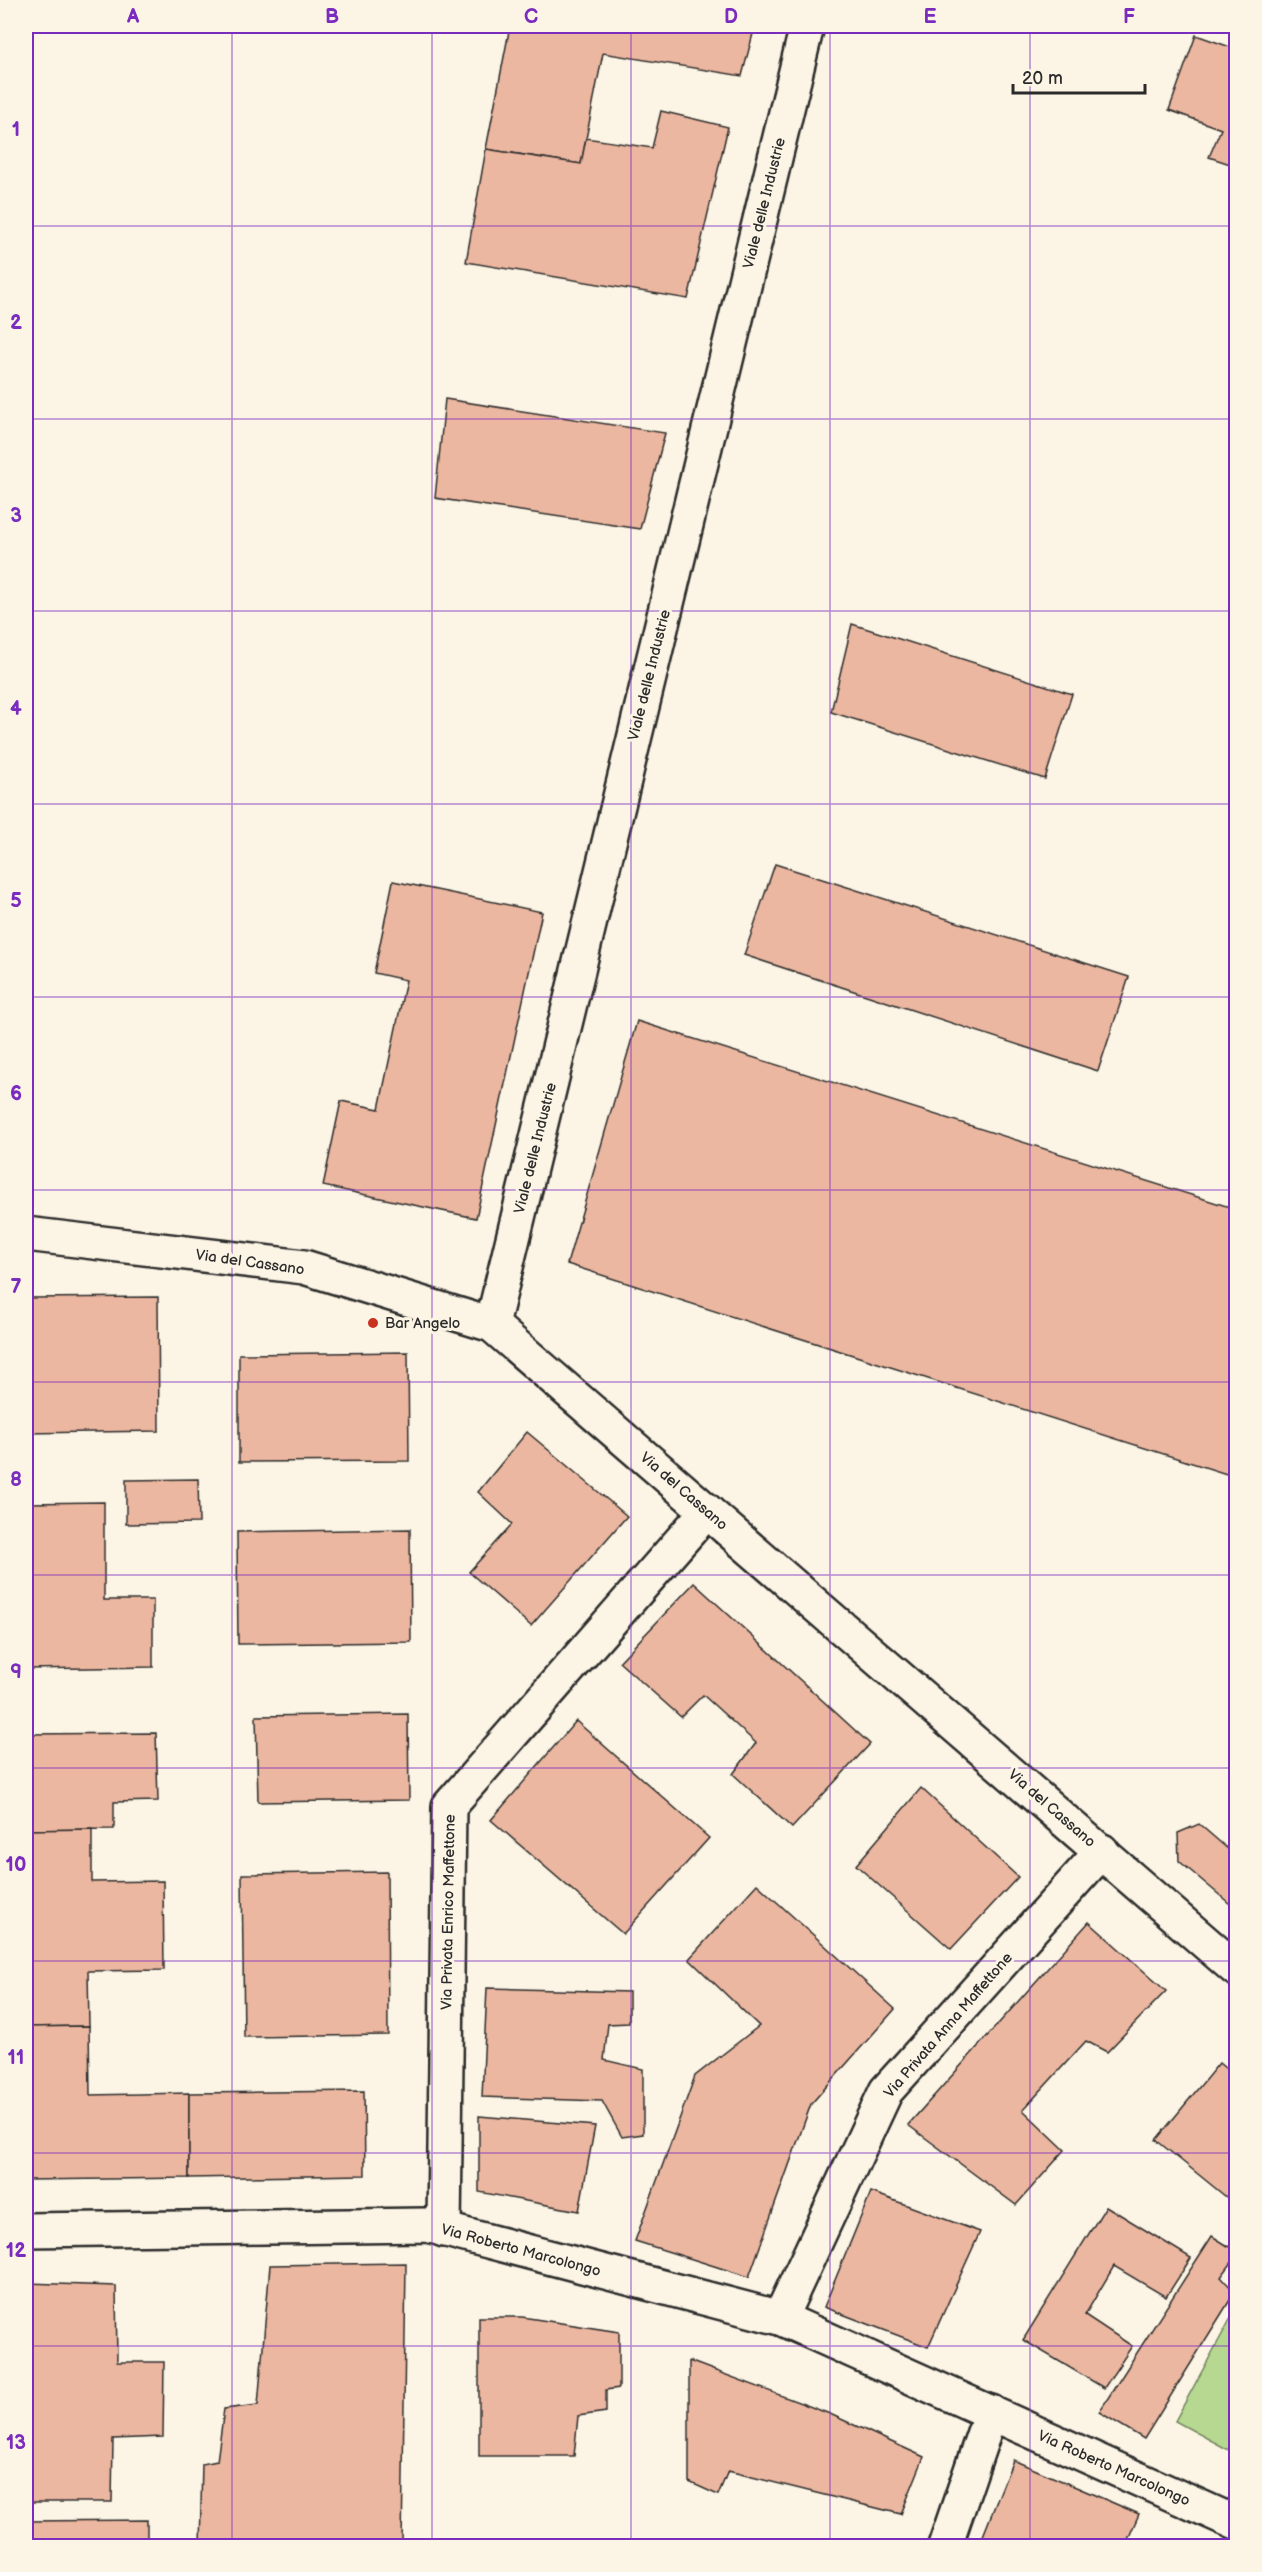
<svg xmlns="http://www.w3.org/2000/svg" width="1262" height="2572" viewBox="0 0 1262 2572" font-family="'Balsamiq Sans',sans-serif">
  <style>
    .green { fill: #b7d891; stroke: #71825e; stroke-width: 1.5 }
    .building { fill: #ecb7a0; stroke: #2b2b2b; stroke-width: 1.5 }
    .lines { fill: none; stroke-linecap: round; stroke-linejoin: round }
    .street-casing { stroke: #2b2b2b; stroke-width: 38 }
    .secondary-casing { stroke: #2b2b2b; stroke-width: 38 }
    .street { stroke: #fcf5e5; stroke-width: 33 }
    .secondary { stroke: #fcf5e5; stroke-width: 33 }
    .grid { fill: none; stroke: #7b2cbf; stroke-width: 1.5; stroke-opacity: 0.55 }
    .poi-dot { fill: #c8321e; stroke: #fcf5e5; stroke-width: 2 }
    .labels { text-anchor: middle; stroke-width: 6; stroke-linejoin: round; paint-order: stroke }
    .street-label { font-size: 15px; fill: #2b2b2b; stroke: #fcf5e5 }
    .poi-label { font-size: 15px; fill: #2b2b2b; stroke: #fcf5e5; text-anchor: start }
    .neatline { fill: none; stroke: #7b2cbf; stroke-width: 2 }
    .grid-label { font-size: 20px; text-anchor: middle; font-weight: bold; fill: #7b2cbf }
  </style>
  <rect width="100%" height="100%" fill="#fcf5e5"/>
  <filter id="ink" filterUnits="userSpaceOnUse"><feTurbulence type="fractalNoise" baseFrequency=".0167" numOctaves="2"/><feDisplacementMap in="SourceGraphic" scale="12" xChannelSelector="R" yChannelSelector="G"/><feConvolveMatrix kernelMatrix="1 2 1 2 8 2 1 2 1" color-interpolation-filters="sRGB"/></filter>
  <g filter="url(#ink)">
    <path class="green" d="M1232,2316L1236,2319V2454L1175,2421Z"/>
    <g class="building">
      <path d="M510,26H755L742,76L603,53L581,164L486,149Z"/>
      <path d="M1196,35L1236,49V166L1209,157L1221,129L1169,110Z"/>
      <path d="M661,111L728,127L688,299L466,262L486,149L581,164L586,138L652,148Z"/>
      <path d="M445,399L665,433L640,529L435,498Z"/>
      <path d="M852,624L1072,694L1045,779L831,712Z"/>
      <path d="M775,864L1129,977L1098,1071L744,955Z"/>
      <path d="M393,881L542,912L476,1218L323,1186L341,1101L379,1109L406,980L374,973Z"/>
      <path d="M637,1021L1236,1209V1477L567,1264Z"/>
      <path d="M158,1297L159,1431L26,1433V1298Z"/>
      <path d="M408,1352L409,1461L239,1462V1354Z"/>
      <path d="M527,1432L627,1516L531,1626L469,1572L512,1524L478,1492Z"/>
      <path d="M198,1479L199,1523L126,1524V1480Z"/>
      <path d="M104,1502V1600H153V1667L26,1669V1503Z"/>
      <path d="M410,1529L411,1642L238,1644L237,1532Z"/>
      <path d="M694,1583L870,1744L792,1828L733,1774L756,1743L703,1695L681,1717L619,1662Z"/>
      <path d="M408,1714L409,1800L258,1802L256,1716Z"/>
      <path d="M576,1721L709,1838L623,1934L491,1820Z"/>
      <path d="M156,1733L158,1801L114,1802V1829L26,1830V1734Z"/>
      <path d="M921,1788L1018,1877L951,1949L856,1865Z"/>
      <path d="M1199,1824L1236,1856V1909L1179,1861L1178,1833Z"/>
      <path d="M92,1829V1882L163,1881L164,1970L88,1971L89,2026L26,2027V1830Z"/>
      <path d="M387,1872L388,2035L244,2037L242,1874Z"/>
      <path d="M757,1884L895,2009L811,2104L749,2277L635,2241L695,2076L759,2026L689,1959Z"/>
      <path d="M1089,1922L1166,1991L1107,2052L1086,2041L1023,2110L1065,2150L1016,2205L908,2125Z"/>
      <path d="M487,1988L629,1992V2023L608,2024L604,2060L643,2069V2134L622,2137L602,2101L482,2097Z"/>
      <path d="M89,2026L90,2095L189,2093V2178L26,2180V2027Z"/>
      <path d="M1219,2063L1236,2077V2205L1156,2140Z"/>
      <path d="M364,2091L365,2175L189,2178V2093Z"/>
      <path d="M479,2116L595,2126L579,2211L479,2192Z"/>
      <path d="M871,2192L980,2232L928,2347L824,2307Z"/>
      <path d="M1106,2206L1191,2258L1166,2297L1114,2266L1085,2315L1132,2346L1104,2388L1023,2340Z"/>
      <path d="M1212,2236L1236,2251V2257L1221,2277L1235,2292L1144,2439L1099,2412Z"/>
      <path d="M406,2263L402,2546H200L202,2464L217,2461L224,2409L258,2405L270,2265Z"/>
      <path d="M26,2283L116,2286L117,2362H164L163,2437L113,2439L112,2502H26Z"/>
      <path d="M479,2317H522L619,2332V2388L606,2390V2412L578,2416L574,2456H479Z"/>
      <path d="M689,2361L830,2414L924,2457L901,2514L728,2471L718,2495L689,2482Z"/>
      <path d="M1013,2460L1139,2514L1125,2546H979Z"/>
      <path d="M147,2520V2546H26V2521Z"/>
    </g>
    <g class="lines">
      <g class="street-casing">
        <g id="street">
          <path d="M492,1325L807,26"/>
          <path d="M26,2230L427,2225L780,2318L1236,2523"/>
          <path d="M444,2230L449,1806L707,1511"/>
          <path d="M780,2318L886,2091L1102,1851"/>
          <path d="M945,2546L991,2412"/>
        </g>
      </g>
      <g class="secondary-casing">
        <path id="secondary" d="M26,1234L304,1267L492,1325L1236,1969"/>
      </g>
      <use href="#street" class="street"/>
      <use href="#secondary" class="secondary"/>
    </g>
  </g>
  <path class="grid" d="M232,26V2546M432,26V2546M631,26V2546M830,26V2546M1030,26V2546M26,226H1236M26,419H1236M26,611H1236M26,804H1236M26,997H1236M26,1190H1236M26,1382H1236M26,1575H1236M26,1768H1236M26,1961H1236M26,2153H1236M26,2346H1236"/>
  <circle class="poi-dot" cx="373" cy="1323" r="6"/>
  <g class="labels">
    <g class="street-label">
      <text transform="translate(764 203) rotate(-76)" y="5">Viale delle Industrie</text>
      <text transform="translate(649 675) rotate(-76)" y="5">Viale delle Industrie</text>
      <text transform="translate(535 1148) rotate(-76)" y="5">Viale delle Industrie</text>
      <text transform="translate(250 1262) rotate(8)" y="5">Via del Cassano</text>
      <text transform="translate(684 1491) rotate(41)" y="5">Via del Cassano</text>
      <text transform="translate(1052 1808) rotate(41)" y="5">Via del Cassano</text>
      <text transform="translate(448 1912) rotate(-89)" y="5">Via Privata Enrico Maffettone</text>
      <text transform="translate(948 2025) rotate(-49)" y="5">Via Privata Anna Maffettone</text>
      <text transform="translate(521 2250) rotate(15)" y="5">Via Roberto Marcolongo</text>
      <text transform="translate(1114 2468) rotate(24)" y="5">Via Roberto Marcolongo</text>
    </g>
    <g class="poi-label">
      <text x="385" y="1328">Bar Angelo</text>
    </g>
  </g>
  <rect width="1262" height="2572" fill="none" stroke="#fcf5e5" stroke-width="66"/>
  <path d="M1013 84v9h132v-9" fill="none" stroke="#2b2b2b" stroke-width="3"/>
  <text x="1022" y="84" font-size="18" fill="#2b2b2b" stroke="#fcf5e5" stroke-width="4.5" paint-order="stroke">20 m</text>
  <rect x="33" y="33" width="1196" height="2506" class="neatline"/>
  <g class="grid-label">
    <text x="133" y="23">A</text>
    <text x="332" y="23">B</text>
    <text x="531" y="23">C</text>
    <text x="731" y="23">D</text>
    <text x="930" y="23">E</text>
    <text x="1129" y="23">F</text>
    <text x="16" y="136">1</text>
    <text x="16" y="329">2</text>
    <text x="16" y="522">3</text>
    <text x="16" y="715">4</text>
    <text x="16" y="907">5</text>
    <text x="16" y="1100">6</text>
    <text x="16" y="1293">7</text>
    <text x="16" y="1486">8</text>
    <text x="16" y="1678">9</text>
    <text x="16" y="1871">10</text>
    <text x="16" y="2064">11</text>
    <text x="16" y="2257">12</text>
    <text x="16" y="2449">13</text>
  </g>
</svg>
